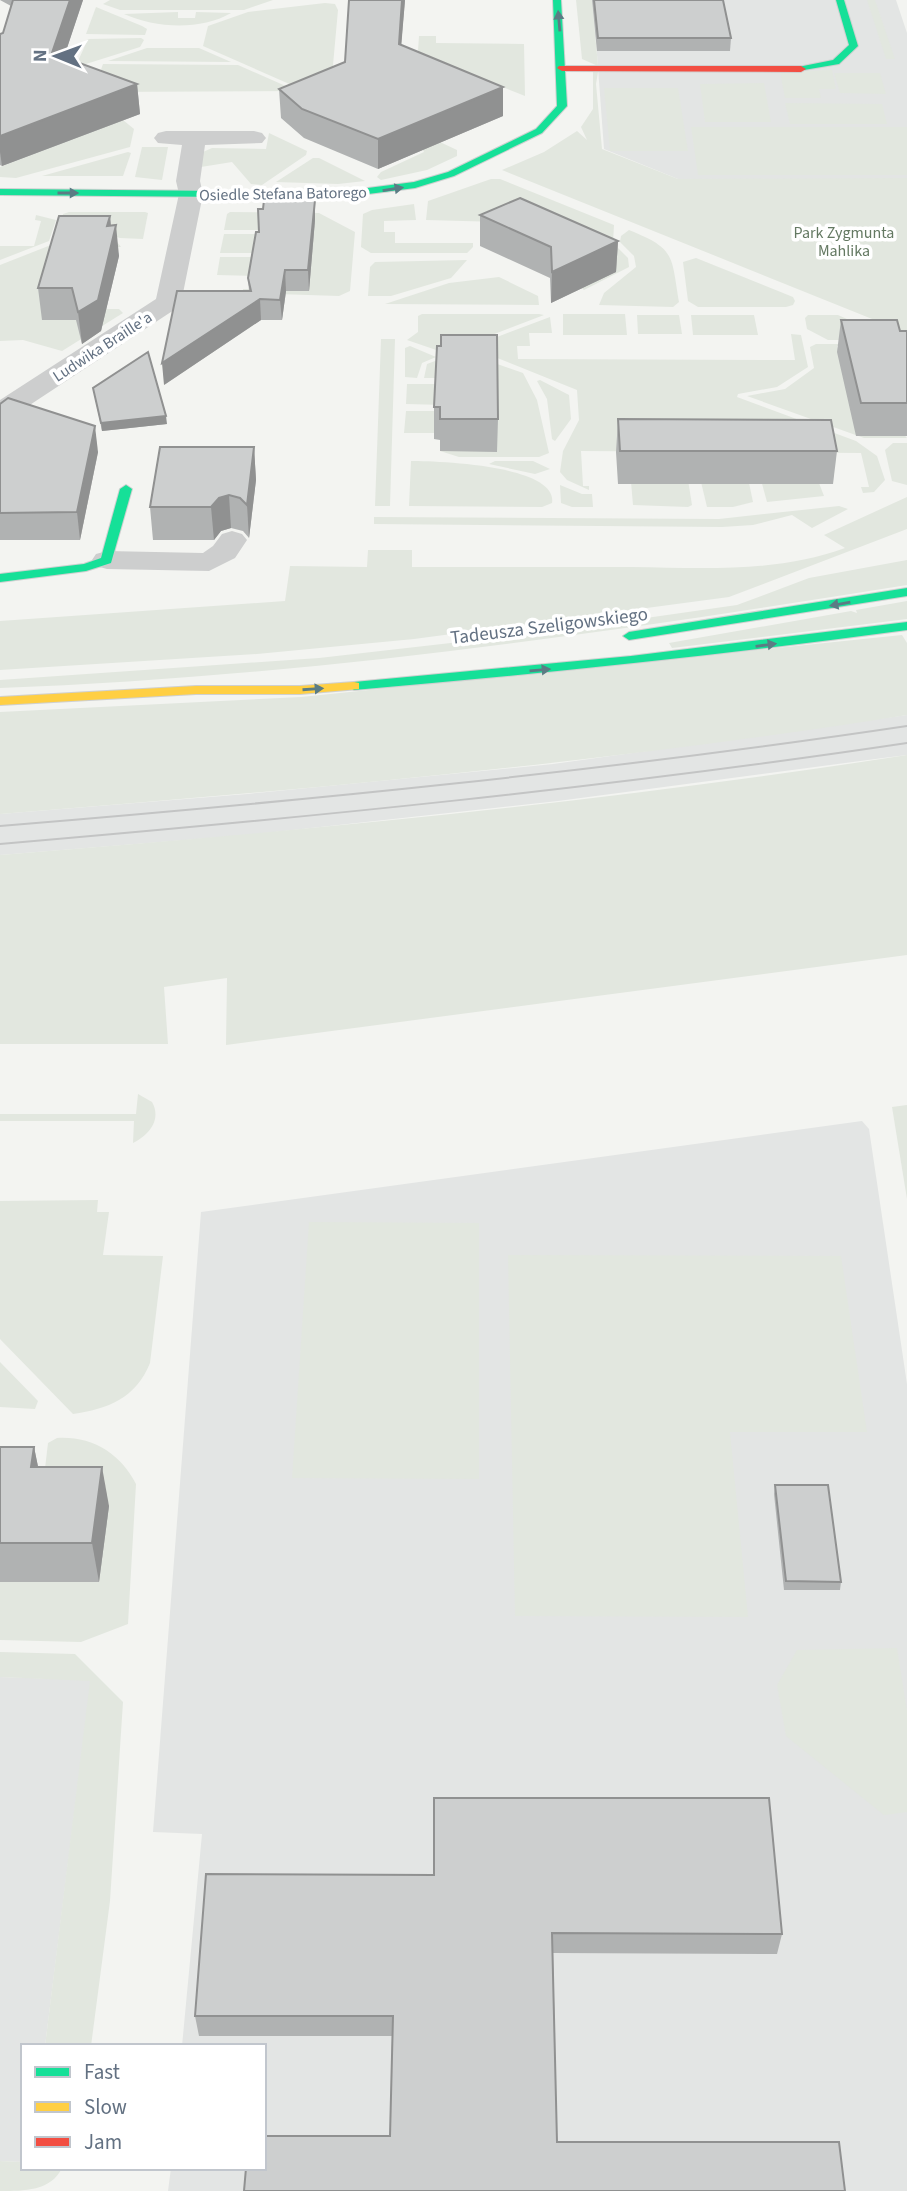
<svg xmlns="http://www.w3.org/2000/svg" width="907" height="2191" viewBox="0 0 907 2191" font-family="'Source Sans 3',sans-serif">
  <style>
    .built { fill: #e3e5e4 }
    .green { fill: #e2e7df }
    .lines { fill: none; stroke-linecap: round; stroke-linejoin: round }
    .fast-casing { stroke: #cfd0d0; stroke-width: 2 }
    .slow-casing { stroke: #cfd0d0; stroke-width: 2 }
    .jam-casing { stroke: #cfd0d0; stroke-width: 2 }
    .street { fill: #cdcece; fill-rule: evenodd }
    .fast { fill: #16e098; fill-rule: evenodd }
    .slow { fill: #ffcf43; fill-rule: evenodd }
    .jam { fill: #f24e42; fill-rule: evenodd }
    .tram { stroke: #c3c4c4; stroke-width: 2 }
    .wall { fill: #b0b2b2 }
    .shaded-wall { fill: #909191 }
    .building { fill: #cdcfcf; stroke: #909191; stroke-width: 2 }
    .oneway { fill: #5b7c84 }
    .labels { text-anchor: middle; stroke-width: 7; stroke-linejoin: round; paint-order: stroke }
    .far-street-label { font-size: 16px; fill: #637182; stroke: #fff }
    .far-park-label { font-size: 16px; fill: #647962; stroke: #fff }
    .street-label { font-size: 19px; fill: #637182; stroke: #fff }
  </style>
  <rect width="100%" height="100%" fill="#f3f4f1"/>
  <g class="built">
    <path d="M593,0H896L907,33V180L678,179L604,149Z"/>
    <path d="M907,715V755L883,758L558,801L247,835L0,855V814L247,794L553,764Z"/>
    <path d="M862,1121L869,1129L907,1384V2191H168L171,2168H264V2046H182L202,1834L153,1832L201,1212Z"/>
    <path d="M0,1677L91,1680L45,2046H23V2162L0,2161Z"/>
  </g>
  <g class="green">
    <path d="M110,0H273L244,10H120L103,4Z"/>
    <path d="M576,0H592L598,66L582,59Z"/>
    <path d="M867,0H875L895,59H886Z"/>
    <path d="M325,3L335,4L338,10L332,76L303,90L203,46L208,26L248,12Z"/>
    <path d="M96,7L142,26L147,29L145,35L86,34Z"/>
    <path d="M178,12V18H195L196,12L231,13C200,31 155,28 124,14Z"/>
    <path d="M419,36H436V43L524,44L525,96L467,73L417,65Z"/>
    <path d="M141,38L144,40L140,47L70,69L78,61L88,39Z"/>
    <path d="M147,48H199L231,62L108,61Z"/>
    <path d="M103,64L238,65L297,91L101,92L94,89Z"/>
    <path d="M832,70L836,89H819L821,98H785L780,72Z"/>
    <path d="M593,72H598L596,84L602,149L678,179L907,178V333L502,170L544,152L577,131L587,140L581,127L593,109Z"/>
    <path d="M834,73H880L886,94L840,93Z"/>
    <path d="M764,83L771,122H705L700,84Z"/>
    <path d="M604,88H678L688,151H610Z"/>
    <path d="M785,103L882,104L887,124H790Z"/>
    <path d="M123,120L134,129L130,147L16,178L0,177V167Z"/>
    <path d="M691,127H907V175H698Z"/>
    <path d="M412,129L457,150V156L427,170L381,180L377,177L381,172L424,152Z"/>
    <path d="M269,133L307,151L306,155L262,185L251,184L232,162L201,167L203,152L212,148L266,149Z"/>
    <path d="M142,147H168L162,180L135,177Z"/>
    <path d="M128,152L131,153L123,176H42Z"/>
    <path d="M313,158H319L365,181L338,184L276,182Z"/>
    <path d="M491,179H500L614,225L613,243L628,258L629,267L584,290L500,222L426,220L428,201Z"/>
    <path d="M414,204L416,220L384,221V232H395V243H473V247L467,253H371L361,247L363,214L372,210Z"/>
    <path d="M69,212H145L148,213L143,239L120,238L62,220L63,214Z"/>
    <path d="M230,212L319,213L355,232L350,291L339,296L243,293V289H257L264,230H224L227,214Z"/>
    <path d="M36,215L56,220L49,241L0,260V246H34L41,221L35,220Z"/>
    <path d="M629,230C676,249 671,255 679,302L673,307L599,305L604,293L636,267L634,256L620,242L621,236Z"/>
    <path d="M224,234H264L261,253H220Z"/>
    <path d="M117,242L121,247H62L43,319L95,320L98,309H119L123,313L62,351L23,340L0,341V265L56,243Z"/>
    <path d="M220,257H261L258,276L217,275Z"/>
    <path d="M696,258L793,297L795,301L793,305L786,307H698L688,301L683,262Z"/>
    <path d="M467,260L451,278L391,296H368L370,267L375,262Z"/>
    <path d="M499,277L538,296L539,305L385,304L449,283Z"/>
    <path d="M422,314H539L544,315L445,353L407,340L418,332V316Z"/>
    <path d="M563,314H625L627,335H563Z"/>
    <path d="M637,315H679L682,334H638Z"/>
    <path d="M691,315H754L758,335H693Z"/>
    <path d="M808,315H838L894,340H828L807,329L805,318Z"/>
    <path d="M550,317L552,333H529L530,346H517L518,359L795,360L791,334L801,335L808,367L777,387L738,394L737,397L856,441L877,456L885,480L874,492L863,493L861,487H869L861,453L581,451L583,486H589V490L567,480L560,472L563,451L579,420L577,390L495,357L497,337Z"/>
    <path d="M381,339H395L390,506H375Z"/>
    <path d="M816,344H898L837,346L841,363L907,438H864L747,396L785,389L814,368L810,347Z"/>
    <path d="M410,346L436,357L422,363L417,378L405,377V348Z"/>
    <path d="M443,358L483,359L523,373L537,400L549,453L539,457H459L440,451H497L441,378H424L427,364Z"/>
    <path d="M540,380L569,395L571,419L555,441L552,439L547,399L537,381Z"/>
    <path d="M407,384H445L444,405L406,404Z"/>
    <path d="M406,411H441L444,433H404Z"/>
    <path d="M893,443H907V485L892,481L885,450Z"/>
    <path d="M411,461C437,461 558,465 552,503L542,507L409,506Z"/>
    <path d="M495,461H533L550,469L535,474L489,464Z"/>
    <path d="M688,480L692,505L688,507L633,505L631,482Z"/>
    <path d="M761,480L819,483L824,496L767,502Z"/>
    <path d="M701,482L749,483L753,502L733,507H707Z"/>
    <path d="M560,485L582,494H592L593,507H572L561,503Z"/>
    <path d="M907,497V529L729,597L414,639L257,654L0,670V621L285,601L290,566L367,567L368,550H412V567C485,567 559,567 632,567C703,568 777,573 845,548L824,535Z"/>
    <path d="M839,506L848,509L812,528L792,515L753,525L722,527L374,524V517L719,519Z"/>
    <path d="M907,560V585C606,633 305,677 0,688V680L319,658L548,632L737,605L809,578Z"/>
    <path d="M907,601V619L672,648L669,643L851,611L857,613L856,610Z"/>
    <path d="M902,635L907,643V715C606,763 303,790 0,814V712L301,697Z"/>
    <path d="M907,755V955L226,1045L227,978L164,987L168,1044H0V855C303,831 607,802 907,755Z"/>
    <path d="M138,1094L152,1102C162,1120 149,1135 133,1143L134,1121H0V1114H136Z"/>
    <path d="M907,1105V1199L892,1107Z"/>
    <path d="M98,1200L97,1212H109L103,1255L163,1256L150,1363C136,1398 108,1409 73,1414L0,1339V1201Z"/>
    <path d="M309,1222L479,1223V1479L292,1478Z"/>
    <path d="M508,1255L841,1256L867,1432H730L748,1617L515,1616Z"/>
    <path d="M0,1362L38,1401L35,1409L0,1407Z"/>
    <path d="M57,1438C92,1436 120,1453 136,1484L128,1624L81,1642L0,1640V1582H99L44,1477L48,1443Z"/>
    <path d="M897,1648L907,1711V1812L884,1815L786,1736L777,1685L797,1650Z"/>
    <path d="M0,1652L75,1654L123,1702L110,1901L91,2046H45L90,1681L0,1677Z"/>
    <path d="M0,2161L23,2162V2168H62C51,2191 24,2191 0,2191Z"/>
  </g>
  <g class="lines">
    <g class="fast-casing">
      <g id="fast">
        <path d="M553,0H561L567,106L542,133L454,176L415,188L337,198L0,195V189L337,192L414,182L448,172L536,129L557,106Z"/>
        <path d="M836,0H844L858,46L839,64L798,71V67L833,60L849,45Z"/>
        <path d="M126,485L132,489L111,563L86,571L0,582V574L84,564L101,558L120,489Z"/>
        <path d="M907,588V596L629,640L623,636L629,632Z"/>
        <path d="M907,622V630C723,655 539,674 354,690L347,686L354,682L631,656Z"/>
      </g>
    </g>
    <g class="slow-casing">
      <path id="slow" d="M354,682L359,683V689L300,694H196L0,705V697L196,686H300Z"/>
    </g>
    <g class="jam-casing">
      <path id="jam" d="M559,66H801L806,69L801,72L562,71L557,68Z"/>
    </g>
    <g class="street">
      <path d="M166,131H254L262,133L266,138L262,143L205,145L200,181L203,194L181,303L177,308L10,418L0,420V400L156,299L179,194L176,181L182,145L158,143L154,138L158,133Z"/>
      <path d="M232,531L242,534L247,540L235,558L209,571L107,569L96,566L92,560L96,554L107,551L203,553L213,546L222,534Z"/>
    </g>
    <use href="#fast" class="fast"/>
    <use href="#slow" class="slow"/>
    <use href="#jam" class="jam"/>
    <g class="tram">
      <path d="M0,826C303,801 606,771 907,726"/>
      <path d="M0,844C303,818 606,788 907,743"/>
    </g>
  </g>
  <g class="wall">
    <path d="M0,0H83L64,57L137,84L140,114L2,166L0,165V34L3,33L11,6Z"/>
    <path d="M405,0L401,45L503,116L378,169L304,138L281,118L279,89L345,62Z"/>
    <path d="M592,0H723L731,38L730,51H597Z"/>
    <path d="M480,215L618,241L616,272L551,303L550,278L480,246Z"/>
    <path d="M110,216L111,226L119,256L101,331L82,344L76,320H42L38,288Z"/>
    <path d="M315,220L309,291H286L282,320H261L164,385L249,291L248,278Z"/>
    <path d="M841,320L900,331H907V436H856L837,352Z"/>
    <path d="M441,346L498,419L497,452L440,451V440L434,439V407Z"/>
    <path d="M93,388L167,424L102,431Z"/>
    <path d="M0,404L98,452L80,540H0Z"/>
    <path d="M618,419L837,451L833,484H618L616,452Z"/>
    <path d="M254,447L256,480L249,538L243,531L231,528L221,531L214,540H153L150,507Z"/>
    <path d="M0,1447H34L38,1467L109,1506L99,1582H0Z"/>
    <path d="M775,1485L841,1582L840,1590H784L774,1494Z"/>
    <path d="M206,1874L782,1934L777,1954L553,1953L557,2142L390,2136L392,2036H199L195,2016Z"/>
  </g>
  <g class="shaded-wall">
    <path d="M70,0H83L56,81L52,53Z"/>
    <path d="M402,0H405L399,73V44Z"/>
    <path d="M137,84L140,114L2,166L0,152V136Z"/>
    <path d="M503,87V116L378,169V139Z"/>
    <path d="M315,200V220L309,291L308,270Z"/>
    <path d="M110,216L112,240L116,225L119,256L101,331L82,344L78,312Z"/>
    <path d="M618,241L616,272L551,303L552,272Z"/>
    <path d="M285,270L286,291L282,320L280,300Z"/>
    <path d="M260,299L261,320L164,385L162,363Z"/>
    <path d="M166,416L167,424L102,431L101,423Z"/>
    <path d="M95,426L98,452L80,540L77,512Z"/>
    <path d="M254,447L256,480L249,538L247,505Z"/>
    <path d="M229,495L231,528L221,531L214,540L211,507L219,498Z"/>
    <path d="M34,1447L42,1486L31,1467Z"/>
    <path d="M102,1467L109,1506L99,1582L92,1543Z"/>
  </g>
  <g class="building">
    <path d="M13,0H70L52,53L137,84L0,136V34L3,33Z"/>
    <path d="M349,0H402L399,44L503,87L378,139L302,109L279,89L345,62Z"/>
    <path d="M594,0H723L731,38H598Z"/>
    <path d="M520,198L618,241L552,272L551,247L480,215Z"/>
    <path d="M264,200H315L308,270H285L280,300L260,299L162,363L177,291H251L248,278L256,232H259L258,209H263Z"/>
    <path d="M59,216H110L107,226L116,225L98,300L78,312L72,288H38Z"/>
    <path d="M841,320H897L900,331H907V403H861Z"/>
    <path d="M441,335H497L498,419H440V407H434L437,346H441Z"/>
    <path d="M148,352L166,416L101,423L93,388Z"/>
    <path d="M8,398L95,426L77,512L0,513V404Z"/>
    <path d="M618,419L831,420L837,451H620Z"/>
    <path d="M160,447H254L247,505L240,498L229,495L219,498L211,507H150Z"/>
    <path d="M0,1447H34L31,1467H102L92,1543H0Z"/>
    <path d="M775,1485H828L841,1582L786,1581Z"/>
    <path d="M434,1798H769L782,1934L552,1933L557,2142H839L845,2191H244L246,2168H264V2136H390L393,2016H195L206,1874L434,1875Z"/>
  </g>
  <defs><path id="oneway-solid" d="M-6-.8H1V-3.2L6.5 0L1 3.2V.8H-6Z" transform="scale(1.75)"/></defs>
  <g class="oneway">
    <use href="#oneway-solid" transform="translate(559 21) rotate(-95)"/>
    <use href="#oneway-solid" transform="translate(393 189) rotate(-9)"/>
    <use href="#oneway-solid" transform="translate(68 193)"/>
    <use href="#oneway-solid" transform="translate(840 604) rotate(170)"/>
    <use href="#oneway-solid" transform="translate(766 645) rotate(-7)"/>
    <use href="#oneway-solid" transform="translate(540 670) rotate(-5)"/>
    <use href="#oneway-solid" transform="translate(313 689) rotate(-4)"/>
  </g>
  <g class="labels">
    <g class="far-street-label">
      <text transform="translate(283 193) rotate(-1)" y="6">Osiedle Stefana Batorego</text>
      <text transform="translate(102 346) rotate(-33)" y="6">Ludwika Braille'a</text>
    </g>
    <g class="far-park-label">
      <text x="844" y="238">Park Zygmunta<tspan x="844" dy="18">Mahlika</tspan></text>
    </g>
    <g class="street-label">
      <text transform="translate(549 625) rotate(-7)" y="7">Tadeusza Szeligowskiego</text>
    </g>
  </g>
  <rect x="21" y="2044" width="245" height="126" fill="#ffffff" stroke="#c1c6cd" stroke-width="2"/>
  <rect x="35" y="2067" width="35" height="10" fill="#16e098" stroke="#c1c6cd" stroke-width="2"/>
  <text x="84" y="2079" font-size="21" fill="#637182">Fast</text>
  <rect x="35" y="2102" width="35" height="10" fill="#ffcf43" stroke="#c1c6cd" stroke-width="2"/>
  <text x="84" y="2114" font-size="21" fill="#637182">Slow</text>
  <rect x="35" y="2137" width="35" height="10" fill="#f24e42" stroke="#c1c6cd" stroke-width="2"/>
  <text x="84" y="2149" font-size="21" fill="#637182">Jam</text>
  <g transform="translate(56 56) rotate(271)" stroke="#ffffff" stroke-width="5" paint-order="stroke">
  <path d="M0-5L12 26L0 18L-12 26Z" fill="#637182"/>
  <text y="-10" font-size="19" font-weight="bold" text-anchor="middle" fill="#637182">N</text>
  </g>
</svg>
